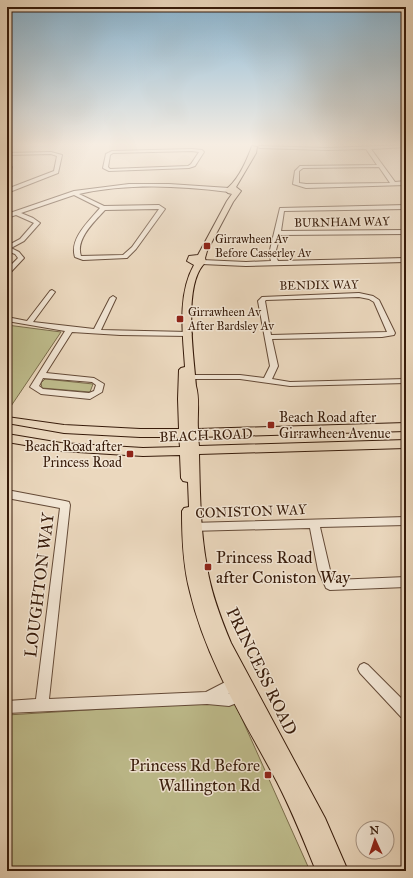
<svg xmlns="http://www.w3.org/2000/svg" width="413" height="878" viewBox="0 0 413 878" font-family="'IM FELL Great Primer',serif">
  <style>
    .green { fill: #bebc8c; stroke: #7a6c4b }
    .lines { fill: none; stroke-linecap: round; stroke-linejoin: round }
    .minor-casing { stroke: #644a37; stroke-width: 2 }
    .major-casing { stroke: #371b0a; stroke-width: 2 }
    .minor { fill: #f2e6d5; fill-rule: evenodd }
    .major { fill: #ebd8be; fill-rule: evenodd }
    .poi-dot { fill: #8f2418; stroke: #f2e6d5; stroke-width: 1.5 }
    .labels { text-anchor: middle; stroke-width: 3; stroke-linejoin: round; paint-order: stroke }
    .far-street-label { font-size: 12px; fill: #371b0a; stroke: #f2e6d5 }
    .far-poi-label { font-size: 12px; fill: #371b0a; stroke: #f2e6d5; text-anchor: start }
    .poi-label { font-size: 14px; fill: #371b0a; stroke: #f2e6d5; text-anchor: start }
    .street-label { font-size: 14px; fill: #371b0a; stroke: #f2e6d5 }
    .near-poi-label { font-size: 17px; fill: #371b0a; stroke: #f2e6d5; text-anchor: start }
    .near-street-label { font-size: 17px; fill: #371b0a; stroke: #f2e6d5 }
  </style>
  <rect width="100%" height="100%" fill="#ebd8be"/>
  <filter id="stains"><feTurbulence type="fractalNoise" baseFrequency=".005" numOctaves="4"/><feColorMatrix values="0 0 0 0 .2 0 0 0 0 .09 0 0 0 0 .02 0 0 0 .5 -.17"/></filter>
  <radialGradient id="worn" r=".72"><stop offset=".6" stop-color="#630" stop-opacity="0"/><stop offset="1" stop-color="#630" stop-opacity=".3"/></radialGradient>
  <g class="green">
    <path d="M7,325L61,332L7,412Z"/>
    <path d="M45,379L93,384L90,392L42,388L41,383Z"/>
    <path d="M234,701L310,871H7V715Z"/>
  </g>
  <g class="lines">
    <g class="minor-casing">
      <g id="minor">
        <path d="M406,145V147L371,149L395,182L406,181V185L306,188L293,184L295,171L300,166L377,165L366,149L327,150L260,148L258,147L260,146L327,148ZM379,167L390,183L306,184L299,183V171L303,168Z"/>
        <path d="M192,149L202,150L204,152L195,166L189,168L109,171L103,168L106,154L112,151ZM192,151L199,152L191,164L188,166L110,169L108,167L110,155L113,153Z"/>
        <path d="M51,152L62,155L58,173L7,193V189L54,171L57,156L51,154L7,155V153Z"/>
        <path d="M8,166L12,167L9,176L7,177Z"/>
        <path d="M129,184H169L229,188L232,190L229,192C179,186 129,183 79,194L104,206L159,205L165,209L136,249L127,258L83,260L75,257C69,239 89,221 100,208L74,195L21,213L33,218L40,223L24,241L11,248L19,252L24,258L9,274L7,275V269L18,258L15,254L7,251V246L20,239L34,223L16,215L7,218V214L74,191ZM158,209H159L132,247L123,255L81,256C75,239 95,221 105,210Z"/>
        <path d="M406,205V209L284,211L281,231L406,230V234L280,235L275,254L278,261L406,258V262L246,266L202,264L199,262L202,260L246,262L271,261L269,254L280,208Z"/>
        <path d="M52,290L55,292L33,322L94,329L110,298L113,296L116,298L101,330L188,332L192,334L188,336L120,335L72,332L46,373L94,378L104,384L102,392L90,399L41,394L30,387L65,331L7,321V317L27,321L50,291ZM43,378L92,382L96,385L94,391L89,393L43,389L39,386Z"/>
        <path d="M359,293L373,296L379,300L395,333L394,335L382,337L272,339L278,366L272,379L290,382L406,379V383L290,386L240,379H184L180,377L184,375H240L264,378L270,366L258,301L262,297ZM359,297L369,299L374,302L387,332L271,335L265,301L266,300Z"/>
        <path d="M7,490L65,501L69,502L70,505L49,699L206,692L237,676L242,678L243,682L242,686L228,694L242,689L247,691L248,695L247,699L229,706L207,704L7,713V701L36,699L60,508L7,498Z"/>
        <path d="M406,517V525L320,527L330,570L334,580L406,577V587L330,590L326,588L318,570L310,528L190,531L186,530L185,527L186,524L190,523Z"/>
        <path d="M364,663L368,665L406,703V718L401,717L360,673L358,669L360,665Z"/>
      </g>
    </g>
    <g class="major-casing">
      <path id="major" d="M252,146L257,147L256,153L236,187L241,191L233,202L207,251L205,258L206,262C182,282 194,357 196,386C200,400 197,415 198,429L406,423V431L198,437L199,446L406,440V448L199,454C200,492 200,530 207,567C211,593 221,619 231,643L325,818L348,871H316C304,841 292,811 277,782C245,722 206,660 190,592C183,566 182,538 182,511L184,508L189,507L188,482L183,481L181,478L180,455L143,456L61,451L7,442V434L61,443L143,448L180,447L179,437H140L64,433L7,423V417L64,425L140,429H179L178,399L179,370L181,368L185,367C183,335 177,295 194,265L187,261L189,256L198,255L227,201L232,194L228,193L225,190C238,181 247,160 252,146Z"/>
    </g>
    <use href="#minor" class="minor"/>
    <use href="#major" class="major"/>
  </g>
  <linearGradient id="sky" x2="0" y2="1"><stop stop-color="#88b6d4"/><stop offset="0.54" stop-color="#f6ede2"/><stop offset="1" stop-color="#f6ede2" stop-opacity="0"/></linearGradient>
  <rect width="413" height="267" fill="url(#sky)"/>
  <g class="poi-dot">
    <rect x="203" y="242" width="8" height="8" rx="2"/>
    <rect x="176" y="315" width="8" height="8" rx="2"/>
    <rect x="267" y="421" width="8" height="8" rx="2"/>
    <rect x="126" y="450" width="8" height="8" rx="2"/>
    <rect x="204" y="563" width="8" height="8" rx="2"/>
    <rect x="264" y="771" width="8" height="8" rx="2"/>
  </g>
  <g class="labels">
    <g class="far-street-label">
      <text transform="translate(342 222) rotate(-1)" y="4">BURNHAM WAY</text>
      <text transform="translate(319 285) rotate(-1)" y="4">BENDIX WAY</text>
    </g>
    <g class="far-poi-label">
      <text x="215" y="243">Girrawheen Av<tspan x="215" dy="14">Before Casserley Av</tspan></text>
      <text x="188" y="316">Girrawheen Av<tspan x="188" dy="14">After Bardsley Av</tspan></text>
    </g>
    <g class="poi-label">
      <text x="279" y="422">Beach Road after<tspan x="279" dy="16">Girrawheen Avenue</tspan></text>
      <text x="122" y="451" text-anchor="end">Beach Road after<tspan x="122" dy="16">Princess Road</tspan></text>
    </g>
    <g class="street-label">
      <text transform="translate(206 435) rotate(-2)" y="5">BEACH ROAD</text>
      <text transform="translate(251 511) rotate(-2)" y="5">CONISTON WAY</text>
    </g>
    <g class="near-poi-label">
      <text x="216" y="563">Princess Road<tspan x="216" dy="20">after Coniston Way</tspan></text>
      <text x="260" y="771" text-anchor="end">Princess Rd Before<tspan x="260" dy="20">Wallington Rd</tspan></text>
    </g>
    <g class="near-street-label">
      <text transform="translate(39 585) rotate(-83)" y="6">LOUGHTON WAY</text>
      <text transform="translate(262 671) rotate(64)" y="6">PRINCESS ROAD</text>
    </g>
  </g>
  <rect width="413" height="878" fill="none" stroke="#ebd8be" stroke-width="24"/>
  <rect x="8" y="8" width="397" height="862" fill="none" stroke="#371b0a" stroke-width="2"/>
  <rect x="12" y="12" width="389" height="854" fill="none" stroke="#371b0a"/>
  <g transform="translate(375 840) rotate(357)"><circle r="19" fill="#f2e6d5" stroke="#a79584"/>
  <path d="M0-3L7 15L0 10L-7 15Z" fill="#8f2418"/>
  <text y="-6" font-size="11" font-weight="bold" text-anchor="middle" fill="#371b0a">N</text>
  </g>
  <rect width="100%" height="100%" filter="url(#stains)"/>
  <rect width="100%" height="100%" fill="url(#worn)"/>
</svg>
